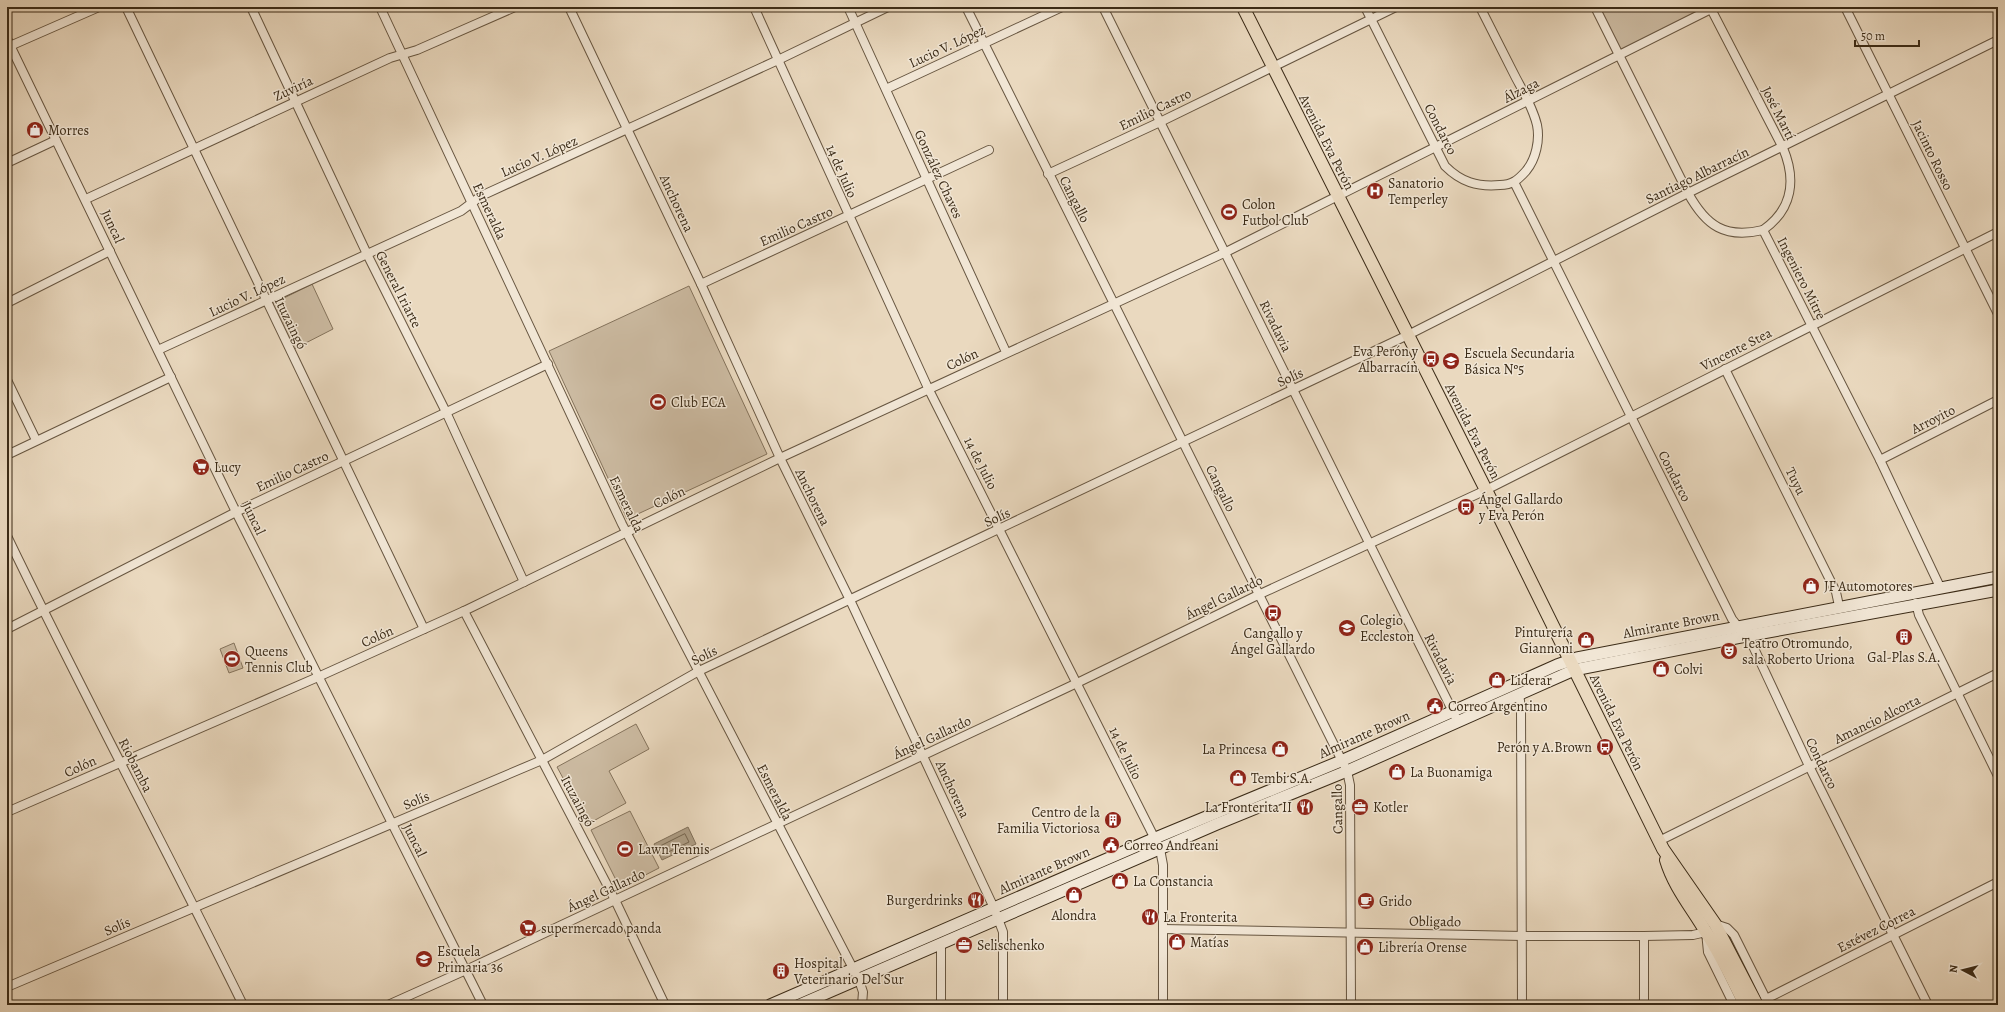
<svg xmlns="http://www.w3.org/2000/svg" width="2005" height="1012" viewBox="0 0 2005 1012" font-family="Alegreya,serif">
  <style>
    .green { fill: #ccbba2; stroke: #84735c }
    .water { fill: #ae9e86; stroke: #80705a }
    .lines { fill: none; stroke-linecap: round; stroke-linejoin: round }
    .shore { stroke: #74644e; stroke-width: 1 }
    .minor-casing { stroke: #675641; stroke-width: 10 }
    .secondary-casing { stroke: #3b2b17; stroke-width: 13 }
    .primary-casing { stroke: #3b2b17; stroke-width: 14 }
    .minor { stroke: #f1e6d5; stroke-width: 8 }
    .secondary { stroke: #f1e6d5; stroke-width: 11 }
    .primary { stroke: #ead9bf; stroke-width: 12 }
    .labels { text-anchor: middle; stroke-width: 3; stroke-linejoin: round; paint-order: stroke }
    .street-label { font-size: 14px; fill: #3b2b17; stroke: #f1e6d5 }
    .poi-label { font-size: 14px; fill: #3b2b17; stroke: #f1e6d5; text-anchor: start }
  </style>
  <rect width="100%" height="100%" fill="#ead9bf"/>
  <filter id="stains"><feTurbulence type="fractalNoise" baseFrequency=".005" numOctaves="4"/><feColorMatrix values="0 0 0 0 .2 0 0 0 0 .09 0 0 0 0 .02 0 0 0 .5 -.17"/></filter>
  <radialGradient id="worn" r=".72"><stop offset=".6" stop-color="#630" stop-opacity="0"/><stop offset="1" stop-color="#630" stop-opacity=".3"/></radialGradient>
  <g class="green">
    <path d="M1595,7H1710L1619,55Z"/>
    <path d="M312,284L333,329L294,349L272,304Z"/>
    <path d="M689,286L767,454L627,519L549,351Z"/>
    <path d="M234,643L243,668L229,673L220,649Z"/>
    <path d="M636,724L649,749L609,771L626,803L588,824L557,767Z"/>
    <path d="M630,811L659,868L620,888L591,830Z"/>
  </g>
  <path class="water" d="M688,827L696,844L662,860L654,844Z"/>
  <g class="lines">
    <path class="shore" d="M685,834L689,842L664,854L661,846Z"/>
    <g class="minor-casing">
      <g id="minor">
        <path d="M126,7L424,629"/>
        <path d="M251,7L367,254L446,412L524,582"/>
        <path d="M380,7L622,524L859,980L863,992L862,1005"/>
        <path d="M569,7L701,284L780,458L850,600L994,908L1003,932V1005"/>
        <path d="M754,7L928,388L1160,849L1163,865V1005"/>
        <path d="M848,7L1006,352"/>
        <path d="M966,7L1347,771L1350,785L1351,1005"/>
        <path d="M1103,7L1458,722"/>
        <path d="M1365,7L1445,166C1461,182 1477,187 1500,185C1512,185 1518,180 1526,171C1536,159 1540,140 1537,125C1533,108 1524,93 1516,78C1504,54 1492,31 1480,7"/>
        <path d="M1595,7L1688,193C1706,226 1725,239 1763,230L1880,460L1940,587"/>
        <path d="M1710,7L1783,148C1796,179 1793,209 1763,230"/>
        <path d="M1845,7L1998,314"/>
        <path d="M7,39L236,512L483,1005"/>
        <path d="M10,46L99,7"/>
        <path d="M886,89L1062,7"/>
        <path d="M7,163L56,140"/>
        <path d="M1048,174L1160,122L1396,7"/>
        <path d="M1514,182L1732,619L1752,644L1809,766L1928,1005"/>
        <path d="M86,199L390,58L417,50L515,7"/>
        <path d="M701,284L989,150"/>
        <path d="M7,303L110,251"/>
        <path d="M158,350L461,211L481,196L778,60L888,7"/>
        <path d="M1725,369L1836,592L1839,606"/>
        <path d="M7,380L36,440"/>
        <path d="M7,455L171,377"/>
        <path d="M1880,460L1998,400"/>
        <path d="M7,536C83,694 166,848 243,1005"/>
        <path d="M1916,603L1919,615L1998,776"/>
        <path d="M464,611L615,900L665,1005"/>
        <path d="M7,629L236,512L548,364"/>
        <path d="M1519,694L1521,708L1522,1005"/>
        <path d="M7,812L318,677L464,611L780,458L1226,252L1715,7"/>
        <path d="M1659,841L1998,673"/>
        <path d="M1715,924L1727,928L1734,935L1769,1005"/>
        <path d="M1163,929L1523,936H1644L1693,935L1706,932L1708,952L1734,1005"/>
        <path d="M941,943V1005"/>
        <path d="M7,987L542,760L699,671L1408,335L1688,193L1998,40"/>
        <path d="M1766,999L1998,882"/>
        <path d="M388,1005L466,970L1077,683L1258,595L1486,490L1998,232"/>
        <path d="M1644,1005V936"/>
      </g>
    </g>
    <g class="secondary-casing">
      <g id="secondary">
        <path d="M770,1005L1153,839L1341,761L1557,665L1577,658L1998,577"/>
        <path d="M799,1005L1217,824L1347,771L1574,670L1746,636L1998,590"/>
      </g>
    </g>
    <g class="primary-casing">
      <g id="primary">
        <path d="M1243,7L1486,490L1663,849L1715,924L1757,1005"/>
        <path d="M1666,860C1674,887 1692,908 1706,932C1721,955 1733,980 1745,1005"/>
      </g>
    </g>
    <use href="#minor" class="minor"/>
    <use href="#secondary" class="secondary"/>
    <use href="#primary" class="primary"/>
  </g>
  <defs>
    <g id="shop-disc" transform="scale(0.9)"><circle r="9.5" fill="#8f2418" stroke="#f1e6d5"/><path d="M-5-2.5h2.3a2.7 3.5 0 0 1 5.4 0H5L5.5 6h-11ZM-1.5-2.5h3a1.5 2.3 0 0 0-3 0Z" fill="#fff"/></g>
    <g id="hospital-disc" transform="scale(0.9)"><circle r="9.5" fill="#8f2418" stroke="#f1e6d5"/><path d="M-5-5h3v3.5h4V-5h3V5h-3V1.5h-4V5h-3Z" fill="#fff"/></g>
    <g id="stadium-disc" transform="scale(0.9)"><circle r="9.5" fill="#8f2418" stroke="#f1e6d5"/><path d="M0-5a6.5 5 0 1 0 0 10a6.5 5 0 1 0 0-10ZM-3.5-1.8h7v3.6h-7Z" fill="#fff"/></g>
    <g id="bus-disc" transform="scale(0.9)"><circle r="9.5" fill="#8f2418" stroke="#f1e6d5"/><path d="M-5-6H5V4H4V6H2V4H-2V6H-4V4H-5ZM-3.5-4V0h7V-4ZM-3.5 1.2v1.5H-2V1.2ZM2 1.2v1.5H3.5V1.2Z" fill="#fff"/></g>
    <g id="school-disc" transform="scale(0.9)"><circle r="9.5" fill="#8f2418" stroke="#f1e6d5"/><path d="M0-5L7-2L0 1L-7-2ZM-4 1L0 2.5L4 1V4Q0 6-4 4Z" fill="#fff"/></g>
    <g id="supermarket-disc" transform="scale(0.9)"><circle r="9.5" fill="#8f2418" stroke="#f1e6d5"/><path d="M-6-5.5h2.5l.6 2H6L4.5 2H-2.5L-4.4-4H-6ZM-1.5 3.2a1.3 1.3 0 1 0 .1 0ZM3 3.2a1.3 1.3 0 1 0 .1 0Z" fill="#fff"/></g>
    <g id="building-disc" transform="scale(0.9)"><circle r="9.5" fill="#8f2418" stroke="#f1e6d5"/><path d="M-4-6H4V6H1V3H-1V6H-4ZM-2.5-4.3h1.7v1.8h-1.7ZM.8-4.3h1.7v1.8H.8ZM-2.5-1h1.7V.8h-1.7ZM.8-1h1.7V.8H.8Z" fill="#fff"/></g>
    <g id="theatre-disc" transform="scale(0.9)"><circle r="9.5" fill="#8f2418" stroke="#f1e6d5"/><path d="M-5-5.5Q0-4 5-5.5V0Q5 5 0 6Q-5 5-5 0ZM-3.3-2.5H-1v1.5H-3.3ZM1-2.5H3.3v1.5H1ZM-2.8 1Q0 5.5 2.8 1Z" fill="#fff"/></g>
    <g id="civic-disc" transform="scale(0.9)"><circle r="9.5" fill="#8f2418" stroke="#f1e6d5"/><path d="M-.6-6.5H3V-4.5H.6V-3L4-1V1h2V6H-6V1h2V-1L-.6-3ZM-1.2 2.5V6h2.4V2.5Z" fill="#fff"/></g>
    <g id="restaurant-disc" transform="scale(0.9)"><circle r="9.5" fill="#8f2418" stroke="#f1e6d5"/><path d="M-5-6h1v4h1v-4h1v4h1v-4h1v5L-1.5 .5V6h-2V.5L-5-1ZM5-6V6H3V1.5H1.5Q1.5-4 5-6Z" fill="#fff"/></g>
    <g id="office-disc" transform="scale(0.9)"><circle r="9.5" fill="#8f2418" stroke="#f1e6d5"/><path d="M-6-3h4V-5.5h4V-3h4V5H-6ZM-1-4.5V-3h2v-1.5ZM-6 0V1H6V0Z" fill="#fff"/></g>
    <g id="cafe-disc" transform="scale(0.9)"><circle r="9.5" fill="#8f2418" stroke="#f1e6d5"/><path d="M-5.5-4.5H6V0H3Q3 3.5 0 3.5H-2.5Q-5.5 3.5-5.5 0ZM3-3.2v2h1.7v-2ZM-6 4.5H4V6H-6Z" fill="#fff"/></g>
  </defs>
  <g fill-rule="evenodd">
    <use href="#shop-disc" x="35" y="130"/>
    <use href="#hospital-disc" x="1375" y="191"/>
    <use href="#stadium-disc" x="1229" y="212"/>
    <use href="#bus-disc" x="1431" y="359"/>
    <use href="#school-disc" x="1451" y="361"/>
    <use href="#stadium-disc" x="658" y="402"/>
    <use href="#supermarket-disc" x="201" y="467"/>
    <use href="#bus-disc" x="1466" y="507"/>
    <use href="#shop-disc" x="1811" y="586"/>
    <use href="#bus-disc" x="1273" y="613"/>
    <use href="#school-disc" x="1347" y="628"/>
    <use href="#building-disc" x="1904" y="637"/>
    <use href="#shop-disc" x="1586" y="640"/>
    <use href="#theatre-disc" x="1729" y="651"/>
    <use href="#stadium-disc" x="232" y="659"/>
    <use href="#shop-disc" x="1661" y="669"/>
    <use href="#shop-disc" x="1497" y="680"/>
    <use href="#civic-disc" x="1435" y="706"/>
    <use href="#bus-disc" x="1605" y="747"/>
    <use href="#shop-disc" x="1280" y="749"/>
    <use href="#shop-disc" x="1397" y="772"/>
    <use href="#shop-disc" x="1238" y="778"/>
    <use href="#restaurant-disc" x="1305" y="807"/>
    <use href="#office-disc" x="1360" y="807"/>
    <use href="#building-disc" x="1113" y="820"/>
    <use href="#civic-disc" x="1111" y="845"/>
    <use href="#stadium-disc" x="625" y="849"/>
    <use href="#shop-disc" x="1120" y="881"/>
    <use href="#shop-disc" x="1074" y="895"/>
    <use href="#restaurant-disc" x="976" y="900"/>
    <use href="#cafe-disc" x="1366" y="901"/>
    <use href="#restaurant-disc" x="1150" y="917"/>
    <use href="#supermarket-disc" x="528" y="928"/>
    <use href="#shop-disc" x="1177" y="942"/>
    <use href="#office-disc" x="964" y="945"/>
    <use href="#shop-disc" x="1365" y="947"/>
    <use href="#school-disc" x="424" y="959"/>
    <use href="#building-disc" x="781" y="971"/>
  </g>
  <g class="labels">
    <g class="street-label">
      <text transform="translate(947 46) rotate(-25)" y="5">Lucio V. López</text>
      <text transform="translate(293 88) rotate(-25)" y="5">Zuviría</text>
      <text transform="translate(1521 90) rotate(-27)" y="5">Álzaga</text>
      <text transform="translate(1155 109) rotate(-26)" y="5">Emilio Castro</text>
      <text transform="translate(1779 113) rotate(63)" y="5">José Martí</text>
      <text transform="translate(1441 129) rotate(63)" y="5">Condarco</text>
      <text transform="translate(1327 142) rotate(63)" y="5">Avenida Eva Perón</text>
      <text transform="translate(1933 155) rotate(64)" y="5">Jacinto Rosso</text>
      <text transform="translate(539 156) rotate(-24)" y="5">Lucio V. López</text>
      <text transform="translate(842 171) rotate(66)" y="5">14 de Julio</text>
      <text transform="translate(939 174) rotate(65)" y="5">González Chaves</text>
      <text transform="translate(1697 175) rotate(-26)" y="5">Santiago Albarracín</text>
      <text transform="translate(1075 199) rotate(63)" y="5">Cangallo</text>
      <text transform="translate(677 203) rotate(65)" y="5">Anchorena</text>
      <text transform="translate(490 211) rotate(65)" y="5">Esmeralda</text>
      <text transform="translate(113 226) rotate(65)" y="5">Juncal</text>
      <text transform="translate(796 226) rotate(-24)" y="5">Emilio Castro</text>
      <text transform="translate(1802 278) rotate(63)" y="5">Ingeniero Mitre</text>
      <text transform="translate(399 289) rotate(63)" y="5">General Iriarte</text>
      <text transform="translate(247 295) rotate(-25)" y="5">Lucio V. López</text>
      <text transform="translate(291 323) rotate(64)" y="5">Ituzaingó</text>
      <text transform="translate(1276 326) rotate(64)" y="5">Rivadavia</text>
      <text transform="translate(1736 349) rotate(-27)" y="5">Vincente Stea</text>
      <text transform="translate(962 359) rotate(-25)" y="5">Colón</text>
      <text transform="translate(1290 377) rotate(-25)" y="5">Solís</text>
      <text transform="translate(1933 419) rotate(-27)" y="5">Arroyito</text>
      <text transform="translate(1473 431) rotate(63)" y="5">Avenida Eva Perón</text>
      <text transform="translate(981 463) rotate(63)" y="5">14 de Julio</text>
      <text transform="translate(292 471) rotate(-25)" y="5">Emilio Castro</text>
      <text transform="translate(1675 476) rotate(63)" y="5">Condarco</text>
      <text transform="translate(1796 481) rotate(64)" y="5">Tuyu</text>
      <text transform="translate(1221 488) rotate(64)" y="5">Cangallo</text>
      <text transform="translate(669 497) rotate(-26)" y="5">Colón</text>
      <text transform="translate(813 497) rotate(64)" y="5">Anchorena</text>
      <text transform="translate(627 504) rotate(64)" y="5">Esmeralda</text>
      <text transform="translate(997 517) rotate(-25)" y="5">Solís</text>
      <text transform="translate(254 518) rotate(64)" y="5">Juncal</text>
      <text transform="translate(1224 597) rotate(-26)" y="5">Ángel Gallardo</text>
      <text transform="translate(1671 624) rotate(-11)" y="5">Almirante Brown</text>
      <text transform="translate(377 636) rotate(-24)" y="5">Colón</text>
      <text transform="translate(704 655) rotate(-26)" y="5">Solís</text>
      <text transform="translate(1441 659) rotate(63)" y="5">Rivadavia</text>
      <text transform="translate(1877 719) rotate(-26)" y="5">Amancio Alcorta</text>
      <text transform="translate(1617 722) rotate(64)" y="5">Avenida Eva Perón</text>
      <text transform="translate(1364 734) rotate(-24)" y="5">Almirante Brown</text>
      <text transform="translate(932 737) rotate(-25)" y="5">Ángel Gallardo</text>
      <text transform="translate(1126 753) rotate(64)" y="5">14 de Julio</text>
      <text transform="translate(1822 763) rotate(64)" y="5">Condarco</text>
      <text transform="translate(136 765) rotate(63)" y="5">Riobamba</text>
      <text transform="translate(80 766) rotate(-24)" y="5">Colón</text>
      <text transform="translate(953 789) rotate(65)" y="5">Anchorena</text>
      <text transform="translate(775 792) rotate(63)" y="5">Esmeralda</text>
      <text transform="translate(416 800) rotate(-23)" y="5">Solís</text>
      <text transform="translate(578 801) rotate(62)" y="5">Ituzaingó</text>
      <text transform="translate(1337 809) rotate(-91)" y="5">Cangallo</text>
      <text transform="translate(415 840) rotate(63)" y="5">Juncal</text>
      <text transform="translate(1044 870) rotate(-24)" y="5">Almirante Brown</text>
      <text transform="translate(606 890) rotate(-25)" y="5">Ángel Gallardo</text>
      <text transform="translate(1435 921) rotate(1)" y="5">Obligado</text>
      <text transform="translate(117 926) rotate(-23)" y="5">Solís</text>
      <text transform="translate(1876 929) rotate(-27)" y="5">Estévez Correa</text>
    </g>
    <g class="poi-label">
      <text x="48" y="135">Morres</text>
      <text x="1388" y="188">Sanatorio<tspan x="1388" dy="16">Temperley</tspan></text>
      <text x="1242" y="209">Colon<tspan x="1242" dy="16">Futbol Club</tspan></text>
      <text x="1418" y="356" text-anchor="end">Eva Perón y<tspan x="1418" dy="16">Albarracín</tspan></text>
      <text x="1464" y="358">Escuela Secundaria<tspan x="1464" dy="16">Básica Nº5</tspan></text>
      <text x="671" y="407">Club ECA</text>
      <text x="214" y="472">Lucy</text>
      <text x="1479" y="504">Ángel Gallardo<tspan x="1479" dy="16">y Eva Perón</tspan></text>
      <text x="1824" y="591">JF Automotores</text>
      <text x="1360" y="625">Colegio<tspan x="1360" dy="16">Eccleston</tspan></text>
      <text x="1573" y="637" text-anchor="end">Pinturería<tspan x="1573" dy="16">Giannoni</tspan></text>
      <text x="1273" y="638" text-anchor="middle">Cangallo y<tspan x="1273" dy="16">Ángel Gallardo</tspan></text>
      <text x="1742" y="648">Teatro Otromundo,<tspan x="1742" dy="16">sala Roberto Uriona</tspan></text>
      <text x="245" y="656">Queens<tspan x="245" dy="16">Tennis Club</tspan></text>
      <text x="1904" y="662" text-anchor="middle">Gal-Plas S.A.</text>
      <text x="1674" y="674">Colvi</text>
      <text x="1510" y="685">Liderar</text>
      <text x="1448" y="711">Correo Argentino</text>
      <text x="1592" y="752" text-anchor="end">Perón y A.Brown</text>
      <text x="1267" y="754" text-anchor="end">La Princesa</text>
      <text x="1410" y="777">La Buonamiga</text>
      <text x="1251" y="783">Tembi S.A.</text>
      <text x="1292" y="812" text-anchor="end">La Fronterita II</text>
      <text x="1373" y="812">Kotler</text>
      <text x="1100" y="817" text-anchor="end">Centro de la<tspan x="1100" dy="16">Familia Victoriosa</tspan></text>
      <text x="1124" y="850">Correo Andreani</text>
      <text x="638" y="854">Lawn Tennis</text>
      <text x="1133" y="886">La Constancia</text>
      <text x="963" y="905" text-anchor="end">Burgerdrinks</text>
      <text x="1379" y="906">Grido</text>
      <text x="1074" y="920" text-anchor="middle">Alondra</text>
      <text x="1163" y="922">La Fronterita</text>
      <text x="541" y="933">supermercado panda</text>
      <text x="1190" y="947">Matías</text>
      <text x="977" y="950">Selischenko</text>
      <text x="1378" y="952">Librería Orense</text>
      <text x="437" y="956">Escuela<tspan x="437" dy="16">Primaria 36</tspan></text>
      <text x="794" y="968">Hospital<tspan x="794" dy="16">Veterinario Del Sur</tspan></text>
    </g>
  </g>
  <rect width="2005" height="1012" fill="none" stroke="#ead9bf" stroke-width="24"/>
  <rect x="8" y="8" width="1989" height="996" fill="none" stroke="#3b2b17" stroke-width="2"/>
  <rect x="12" y="12" width="1981" height="988" fill="none" stroke="#3b2b17"/>
  <g transform="translate(1963 970) rotate(277)" stroke="#f1e6d5" stroke-width="3" paint-order="stroke">
  <path d="M0-3L7 15L0 10L-7 15Z" fill="#3b2b17"/>
  <text y="-6" font-size="11" font-weight="bold" text-anchor="middle" fill="#3b2b17">N</text>
  </g>
  <path d="M1855 40v6h64v-6" fill="none" stroke="#3b2b17" stroke-width="2"/>
  <text x="1861" y="40" font-size="12" fill="#3b2b17" stroke="#f1e6d5" stroke-width="3" paint-order="stroke">50 m</text>
  <rect width="100%" height="100%" filter="url(#stains)"/>
  <rect width="100%" height="100%" fill="url(#worn)"/>
</svg>
